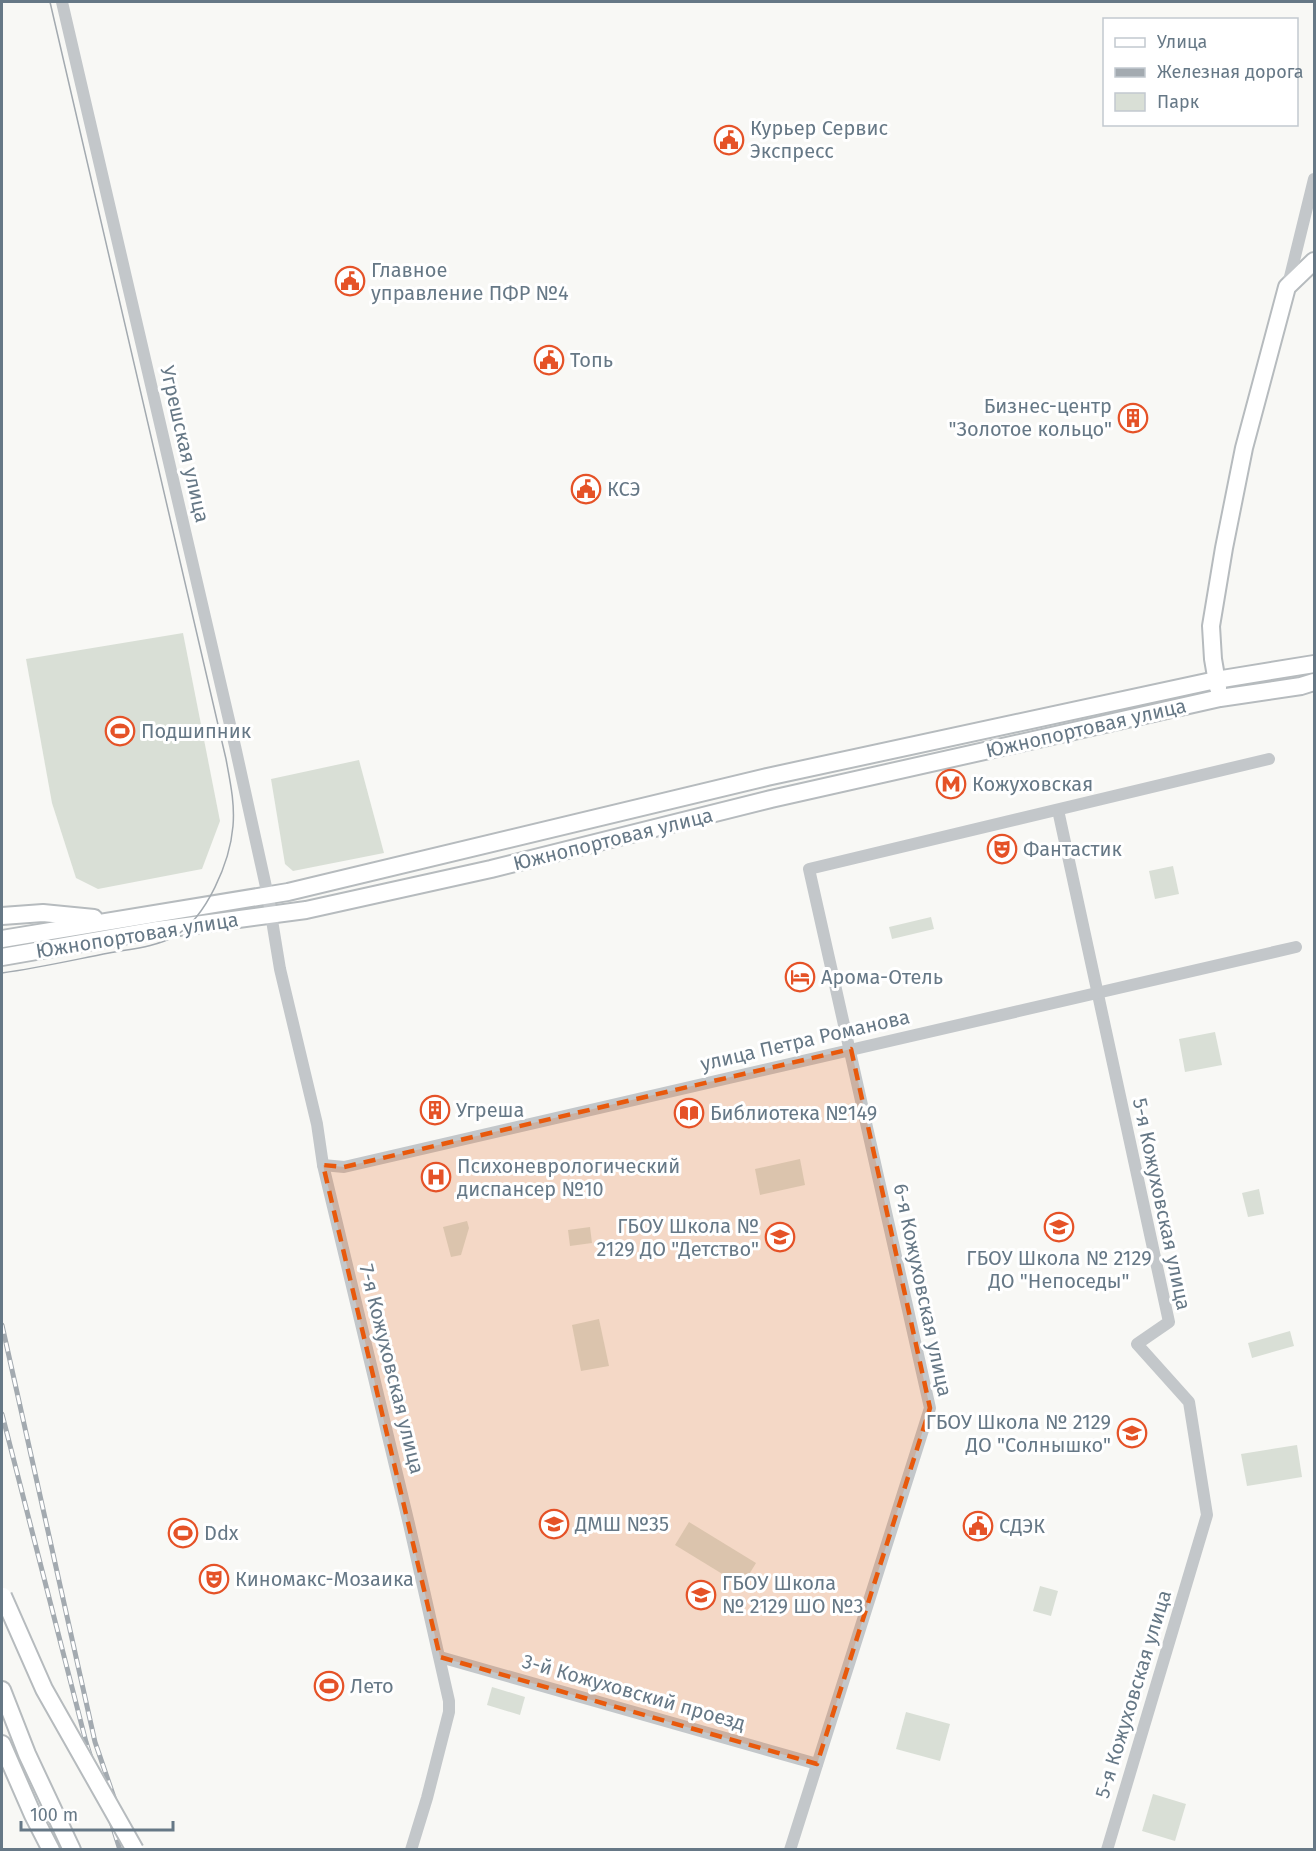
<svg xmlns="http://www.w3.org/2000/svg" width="1316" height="1851" viewBox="0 0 1316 1851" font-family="'Fira Sans',sans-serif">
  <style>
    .green { fill: #d9dfd6 }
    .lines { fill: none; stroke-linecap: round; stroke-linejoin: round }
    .major-casing { stroke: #b6bbbe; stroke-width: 20 }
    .minor { stroke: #c3c7ca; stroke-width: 12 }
    .major { stroke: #fff; stroke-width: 16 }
    .tram { stroke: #a3aab0; stroke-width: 1.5 }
    .rail-casing { stroke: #a3aab0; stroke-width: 5 }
    .rail { stroke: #fff; stroke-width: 3; stroke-dasharray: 9; stroke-linecap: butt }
    .major-bridge-casing { stroke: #b6bbbe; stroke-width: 20; stroke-linecap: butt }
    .major-bridge { stroke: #fff; stroke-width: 16 }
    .marked { fill: #e8590c; fill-opacity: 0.2; stroke: #e8590c; stroke-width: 4.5; stroke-dasharray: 12 8; stroke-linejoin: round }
    .labels { text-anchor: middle; stroke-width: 6; stroke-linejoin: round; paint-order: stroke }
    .poi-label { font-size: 20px; fill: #667886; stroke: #fff; text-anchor: start }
    .street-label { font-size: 20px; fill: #667886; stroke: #fff }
  </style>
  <rect width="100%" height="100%" fill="#f8f8f5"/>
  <g class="green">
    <path d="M183,633L220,821L202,869L98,889L76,878L52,803L26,659Z"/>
    <path d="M359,760L384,853L293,871L285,864L271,779Z"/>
    <path d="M1173,866L1179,894L1155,899L1149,871Z"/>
    <path d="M931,917L934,929L892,939L889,927Z"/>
    <path d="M1215,1032L1222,1065L1185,1072L1179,1039Z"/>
    <path d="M800,1159L805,1185L760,1195L755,1169Z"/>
    <path d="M1259,1189L1264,1214L1248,1217L1242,1193Z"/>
    <path d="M467,1221L469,1228L461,1255L451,1257L443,1227Z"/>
    <path d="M590,1227L592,1243L570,1246L568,1230Z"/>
    <path d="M599,1319L609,1366L581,1371L572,1325Z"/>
    <path d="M1290,1331L1294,1346L1252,1358L1248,1343Z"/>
    <path d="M1297,1445L1302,1477L1247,1486L1241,1454Z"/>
    <path d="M689,1522L756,1563L742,1586L675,1545Z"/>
    <path d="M1040,1586L1058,1591L1051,1616L1033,1611Z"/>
    <path d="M492,1687L525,1697L520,1715L487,1705Z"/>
    <path d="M906,1712L950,1724L940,1761L896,1749Z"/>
    <path d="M1153,1794L1186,1804L1175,1841L1142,1831Z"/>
  </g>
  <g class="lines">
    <g class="major-casing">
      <g id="major">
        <path d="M1218,688L1213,659L1211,626L1224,548L1244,448L1287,287L1314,261"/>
        <path d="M2,916L43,913L94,918"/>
        <path d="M2,939L288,892L767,777L1216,680L1314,664"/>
        <path d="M2,957L157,930L306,910L491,869L771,799L1220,698L1301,686L1314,682"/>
        <path d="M2,1690L27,1754L72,1850"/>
        <path d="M2,1744L33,1815L51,1850"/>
      </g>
    </g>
    <g class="minor">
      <path d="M62,2L235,746L268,896L280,969L317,1124L323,1165L409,1524L449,1701V1712L427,1798L411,1850"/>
      <path d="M1288,285L1314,179"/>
      <path d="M1058,810L1169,1322L1137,1344L1189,1402L1207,1515L1107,1850"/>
      <path d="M323,1165L344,1167L1296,947"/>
      <path d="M440,1657L817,1764"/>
      <path d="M790,1850L930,1408L809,869L1269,759"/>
    </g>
    <use href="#major" class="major"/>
    <path class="tram" d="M2,973C38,968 73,960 109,953C130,949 156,947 175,936C207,917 230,862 233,826C235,803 230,781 226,759L50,2"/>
    <g class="rail-casing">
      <g id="rail">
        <path d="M2,1325L95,1742L132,1850"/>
        <path d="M2,1414L86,1742L120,1850"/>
      </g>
    </g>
    <use href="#rail" class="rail"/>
    <g class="major-bridge-casing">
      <path id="major-bridge" d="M3,1596L44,1689L135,1850"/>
    </g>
    <use href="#major-bridge" class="major-bridge"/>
  </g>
  <path class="marked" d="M851,1049L930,1408L817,1764L440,1657L323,1165L344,1167Z"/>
  <defs>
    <g id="civic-ring" transform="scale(1.5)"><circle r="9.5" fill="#fff" stroke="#e55227" stroke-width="1.5"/><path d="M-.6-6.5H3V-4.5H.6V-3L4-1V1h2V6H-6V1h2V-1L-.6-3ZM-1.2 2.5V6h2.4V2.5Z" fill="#e55227"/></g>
    <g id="building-ring" transform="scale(1.5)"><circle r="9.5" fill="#fff" stroke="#e55227" stroke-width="1.5"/><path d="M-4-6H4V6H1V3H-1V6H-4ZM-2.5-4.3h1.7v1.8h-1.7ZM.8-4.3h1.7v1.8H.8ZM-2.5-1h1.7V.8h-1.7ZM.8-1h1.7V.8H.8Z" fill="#e55227"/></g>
    <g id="stadium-ring" transform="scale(1.5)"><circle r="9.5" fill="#fff" stroke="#e55227" stroke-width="1.5"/><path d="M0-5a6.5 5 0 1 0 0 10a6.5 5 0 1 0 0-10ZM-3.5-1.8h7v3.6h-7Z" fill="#e55227"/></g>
    <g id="metro-ring" transform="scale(1.5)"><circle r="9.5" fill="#fff" stroke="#e55227" stroke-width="1.5"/><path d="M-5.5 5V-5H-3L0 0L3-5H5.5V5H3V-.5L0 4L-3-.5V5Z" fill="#e55227"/></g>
    <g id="theatre-ring" transform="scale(1.5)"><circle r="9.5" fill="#fff" stroke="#e55227" stroke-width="1.5"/><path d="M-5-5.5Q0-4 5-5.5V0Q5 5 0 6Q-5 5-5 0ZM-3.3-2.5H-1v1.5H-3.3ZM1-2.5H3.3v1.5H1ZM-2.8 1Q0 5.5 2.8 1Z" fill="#e55227"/></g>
    <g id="hotel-ring" transform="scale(1.5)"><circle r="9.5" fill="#fff" stroke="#e55227" stroke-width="1.5"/><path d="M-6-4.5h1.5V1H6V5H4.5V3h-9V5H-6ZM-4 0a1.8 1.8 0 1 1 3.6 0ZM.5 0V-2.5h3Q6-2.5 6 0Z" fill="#e55227"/></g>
    <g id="library-ring" transform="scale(1.5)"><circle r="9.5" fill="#fff" stroke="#e55227" stroke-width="1.5"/><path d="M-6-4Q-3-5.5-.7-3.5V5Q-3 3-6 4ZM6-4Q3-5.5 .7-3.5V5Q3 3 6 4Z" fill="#e55227"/></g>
    <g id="hospital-ring" transform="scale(1.5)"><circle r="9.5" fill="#fff" stroke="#e55227" stroke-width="1.5"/><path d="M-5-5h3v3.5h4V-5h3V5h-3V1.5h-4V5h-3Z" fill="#e55227"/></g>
    <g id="school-ring" transform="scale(1.5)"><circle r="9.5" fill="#fff" stroke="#e55227" stroke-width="1.5"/><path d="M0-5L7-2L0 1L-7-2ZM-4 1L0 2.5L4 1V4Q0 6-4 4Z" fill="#e55227"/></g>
  </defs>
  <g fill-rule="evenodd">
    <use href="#civic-ring" x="729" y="140"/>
    <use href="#civic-ring" x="350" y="281"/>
    <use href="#civic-ring" x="549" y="360"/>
    <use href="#building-ring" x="1133" y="418"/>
    <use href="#civic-ring" x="586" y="489"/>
    <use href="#stadium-ring" x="120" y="731"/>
    <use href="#metro-ring" x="951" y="784"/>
    <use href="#theatre-ring" x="1002" y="849"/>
    <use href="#hotel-ring" x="800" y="977"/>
    <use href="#building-ring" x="435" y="1110"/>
    <use href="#library-ring" x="689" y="1113"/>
    <use href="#hospital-ring" x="436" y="1177"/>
    <use href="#school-ring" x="1059" y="1227"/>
    <use href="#school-ring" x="780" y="1237"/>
    <use href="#school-ring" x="1132" y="1433"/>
    <use href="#school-ring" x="554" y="1524"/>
    <use href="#civic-ring" x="978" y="1526"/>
    <use href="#stadium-ring" x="183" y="1533"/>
    <use href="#theatre-ring" x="214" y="1579"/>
    <use href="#school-ring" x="701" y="1595"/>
    <use href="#stadium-ring" x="329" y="1686"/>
  </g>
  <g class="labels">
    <g class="poi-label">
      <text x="750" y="135">Курьер Сервис<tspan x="750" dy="23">Экспресс</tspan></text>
      <text x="371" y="277">Главное<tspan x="371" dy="23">управление ПФР №4</tspan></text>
      <text x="570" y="367">Топь</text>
      <text x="1112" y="413" text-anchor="end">Бизнес-центр<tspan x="1112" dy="23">"Золотое кольцо"</tspan></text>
      <text x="607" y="496">КСЭ</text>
      <text x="141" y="738">Подшипник</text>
      <text x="972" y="791">Кожуховская</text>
      <text x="1023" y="856">Фантастик</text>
      <text x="821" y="984">Арома-Отель</text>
      <text x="456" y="1117">Угреша</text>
      <text x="710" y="1120">Библиотека №149</text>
      <text x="457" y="1173">Психоневрологический<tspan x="457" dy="23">диспансер №10</tspan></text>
      <text x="759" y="1233" text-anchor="end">ГБОУ Школа №<tspan x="759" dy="23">2129 ДО "Детство"</tspan></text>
      <text x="1059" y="1265" text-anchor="middle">ГБОУ Школа № 2129<tspan x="1059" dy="23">ДО "Непоседы"</tspan></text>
      <text x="1111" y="1429" text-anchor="end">ГБОУ Школа № 2129<tspan x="1111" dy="23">ДО "Солнышко"</tspan></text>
      <text x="575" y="1531">ДМШ №35</text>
      <text x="999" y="1533">СДЭК</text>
      <text x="204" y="1540">Ddx</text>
      <text x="235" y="1586">Киномакс-Мозаика</text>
      <text x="722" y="1590">ГБОУ Школа<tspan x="722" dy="23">№ 2129 ШО №3</tspan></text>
      <text x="350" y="1693">Лето</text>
    </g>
    <g class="street-label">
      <text transform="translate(185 444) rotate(77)" y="7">Угрешская улица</text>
      <text transform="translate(1086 728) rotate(-13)" y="7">Южнопортовая улица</text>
      <text transform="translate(613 839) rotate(-14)" y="7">Южнопортовая улица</text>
      <text transform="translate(137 935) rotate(-9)" y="7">Южнопортовая улица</text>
      <text transform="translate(805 1040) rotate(-13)" y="7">улица Петра Романова</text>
      <text transform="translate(1162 1204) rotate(78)" y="7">5-я Кожуховская улица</text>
      <text transform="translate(923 1290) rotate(78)" y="7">6-я Кожуховская улица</text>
      <text transform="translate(392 1369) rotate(76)" y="7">7-я Кожуховская улица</text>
      <text transform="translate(634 1692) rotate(16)" y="7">3-й Кожуховский проезд</text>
      <text transform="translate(1133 1694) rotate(-73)" y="7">5-я Кожуховская улица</text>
    </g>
  </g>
  <rect width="1316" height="1851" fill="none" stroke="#667886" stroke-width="6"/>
  <rect x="1103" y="18" width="195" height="108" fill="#ffffff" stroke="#c2c9cf" stroke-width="1.5"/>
  <rect x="1115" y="38" width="30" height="9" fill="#ffffff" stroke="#c2c9cf" stroke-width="1.5"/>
  <text x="1157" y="48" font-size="18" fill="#667886">Улица</text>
  <rect x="1115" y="68" width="30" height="9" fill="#a3aab0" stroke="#c2c9cf" stroke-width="1.5"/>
  <text x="1157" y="78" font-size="18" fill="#667886">Железная дорога</text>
  <rect x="1115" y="93" width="30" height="18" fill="#d9dfd6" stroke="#c2c9cf" stroke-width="1.5"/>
  <text x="1157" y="108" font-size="18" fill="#667886">Парк</text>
  <path d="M21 1821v9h152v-9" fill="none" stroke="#667886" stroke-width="3"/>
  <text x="30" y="1821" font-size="18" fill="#667886" stroke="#ffffff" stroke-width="4.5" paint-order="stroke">100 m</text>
</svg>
